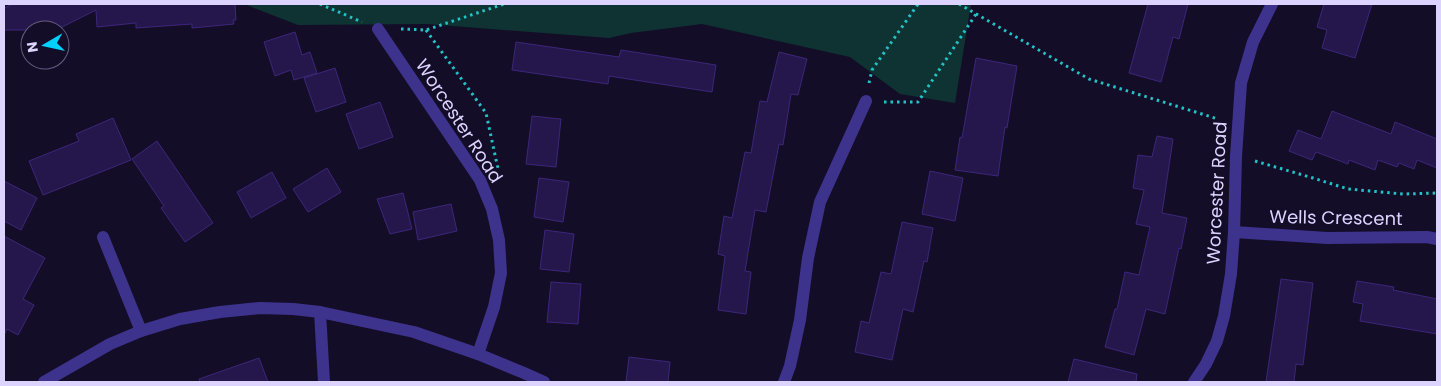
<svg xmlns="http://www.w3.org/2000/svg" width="1441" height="386" viewBox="0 0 1441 386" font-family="Poppins,sans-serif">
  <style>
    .green { fill: #0f3233 }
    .building { fill: #25174c; stroke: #3d267a }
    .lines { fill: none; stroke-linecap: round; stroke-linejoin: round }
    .path { stroke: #22c3c6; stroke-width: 3; stroke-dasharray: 2.5 4; stroke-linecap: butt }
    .minor { stroke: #3d338d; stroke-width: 12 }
    .labels { text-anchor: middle; stroke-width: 5; stroke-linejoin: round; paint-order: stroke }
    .street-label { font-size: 18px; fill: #dcd4ff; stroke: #140d28 }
  </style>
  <rect width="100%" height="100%" fill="#140d28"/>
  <path class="green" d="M244,4H971L955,103L900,94L850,57L702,24L631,33L609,38L427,24L298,25Z"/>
  <g class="building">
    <path d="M13,4H235L236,20H233L234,24L192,28V24L136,28V23L97,27L96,10L56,30H4V8Z"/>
    <path d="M1148,4H1188L1179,39L1173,37L1161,82L1129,73Z"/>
    <path d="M1324,4H1372L1355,58L1322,48L1327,30L1317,27Z"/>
    <path d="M295,32L302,55L310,52L317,73L294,80L291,70L275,76L264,42Z"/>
    <path d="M516,42L619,57L621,50L716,65L712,92L609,76L608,84L512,70Z"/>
    <path d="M779,52L807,59L798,95L791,94L783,145L779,144L766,212L755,210L745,271L751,272L746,314L718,310L725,256L718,254L724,216L732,218L745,152L751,153L760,101L767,102Z"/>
    <path d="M976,58L1017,66L1007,128L1005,127L998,176L955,170L960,137L962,138Z"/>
    <path d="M335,68L346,102L316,112L304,78Z"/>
    <path d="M380,102L393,137L359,149L346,114Z"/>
    <path d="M1332,111L1391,134L1395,122L1437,139V168L1417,160L1414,169L1399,163L1397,167L1378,160L1375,170L1349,160L1348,164L1316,152L1312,160L1289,151L1298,130L1321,139Z"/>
    <path d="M532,116L561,119L556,167L526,164Z"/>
    <path d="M113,118L131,160L43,195L29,161L79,141L76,134Z"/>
    <path d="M1157,136L1173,139L1162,213L1187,218L1181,249L1179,248L1165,314L1146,309L1134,355L1105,347L1115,309H1117L1125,272L1139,275L1150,227L1136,224L1144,190L1133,188L1138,155L1152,157Z"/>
    <path d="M157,141L213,223L185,242L161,208L164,206L132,159Z"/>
    <path d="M327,168L341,192L308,212L293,189Z"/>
    <path d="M930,171L963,178L955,221L922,214Z"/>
    <path d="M272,172L286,198L251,218L237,192Z"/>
    <path d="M539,178L569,182L563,222L534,217Z"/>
    <path d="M4,181L37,198L21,230L4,221Z"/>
    <path d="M403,193L412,229L390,234L377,199Z"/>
    <path d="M451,204L457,231L418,240L413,212Z"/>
    <path d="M902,222L933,228L927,262L924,261L913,312L903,309L892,360L855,352L861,321L869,323L881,272L891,274Z"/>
    <path d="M545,230L574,234L569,272L540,269Z"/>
    <path d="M4,236L45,258L23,299L34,305L18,335L7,329L4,335Z"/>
    <path d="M1281,279L1313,283L1303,365L1296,364L1294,382H1266Z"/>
    <path d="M1357,281L1394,287L1393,290L1437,299V334L1360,321L1363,304L1353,302Z"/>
    <path d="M551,282L581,284L578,324L547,322Z"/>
    <path d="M629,357L670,362L668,382H626Z"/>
    <path d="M259,358L268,382H200L199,379Z"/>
    <path d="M1074,359L1137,374L1136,382H1068Z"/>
  </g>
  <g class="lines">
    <g class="path">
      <path d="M320,4L362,22"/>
      <path d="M959,4L1089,79L1218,119"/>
      <path d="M401,29L426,30L504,4"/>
      <path d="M426,30L486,113L498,169"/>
      <path d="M869,83L872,70L918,4"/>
      <path d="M884,102H918L976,14"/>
      <path d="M1255,161L1313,178L1348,189L1403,194L1437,193"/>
    </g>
    <g class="minor">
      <path d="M378,29L480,180L492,209L499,240L501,273L494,307L478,354"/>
      <path d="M1234,232L1327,238L1427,237L1437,239"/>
      <path d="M103,237L141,331"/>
      <path d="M320,312L324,382"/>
      <path d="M44,382L110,344L141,331L180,319L220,312L260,308L293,309L320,312L414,332L478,354L524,373L544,382"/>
      <path d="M784,382L790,366L800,320L808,258L820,202L866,101"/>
      <path d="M1194,382L1206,364L1217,341L1224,316L1231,274L1234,232L1236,156L1241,83L1253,42L1272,4"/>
    </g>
  </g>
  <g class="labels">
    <g class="street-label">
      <text transform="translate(459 121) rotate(57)" y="6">Worcester Road</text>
      <text transform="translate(1217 193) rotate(-87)" y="6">Worcester Road</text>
      <text transform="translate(1336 218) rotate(1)" y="6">Wells Crescent</text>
    </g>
  </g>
  <rect width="1441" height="386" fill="none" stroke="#dcd4ff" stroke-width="10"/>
  <g transform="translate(45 45) rotate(261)"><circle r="24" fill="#140d28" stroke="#645d7e"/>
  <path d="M0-4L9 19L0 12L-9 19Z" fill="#00d2ff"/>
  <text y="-8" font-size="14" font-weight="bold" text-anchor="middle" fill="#dcd4ff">N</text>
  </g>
</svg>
